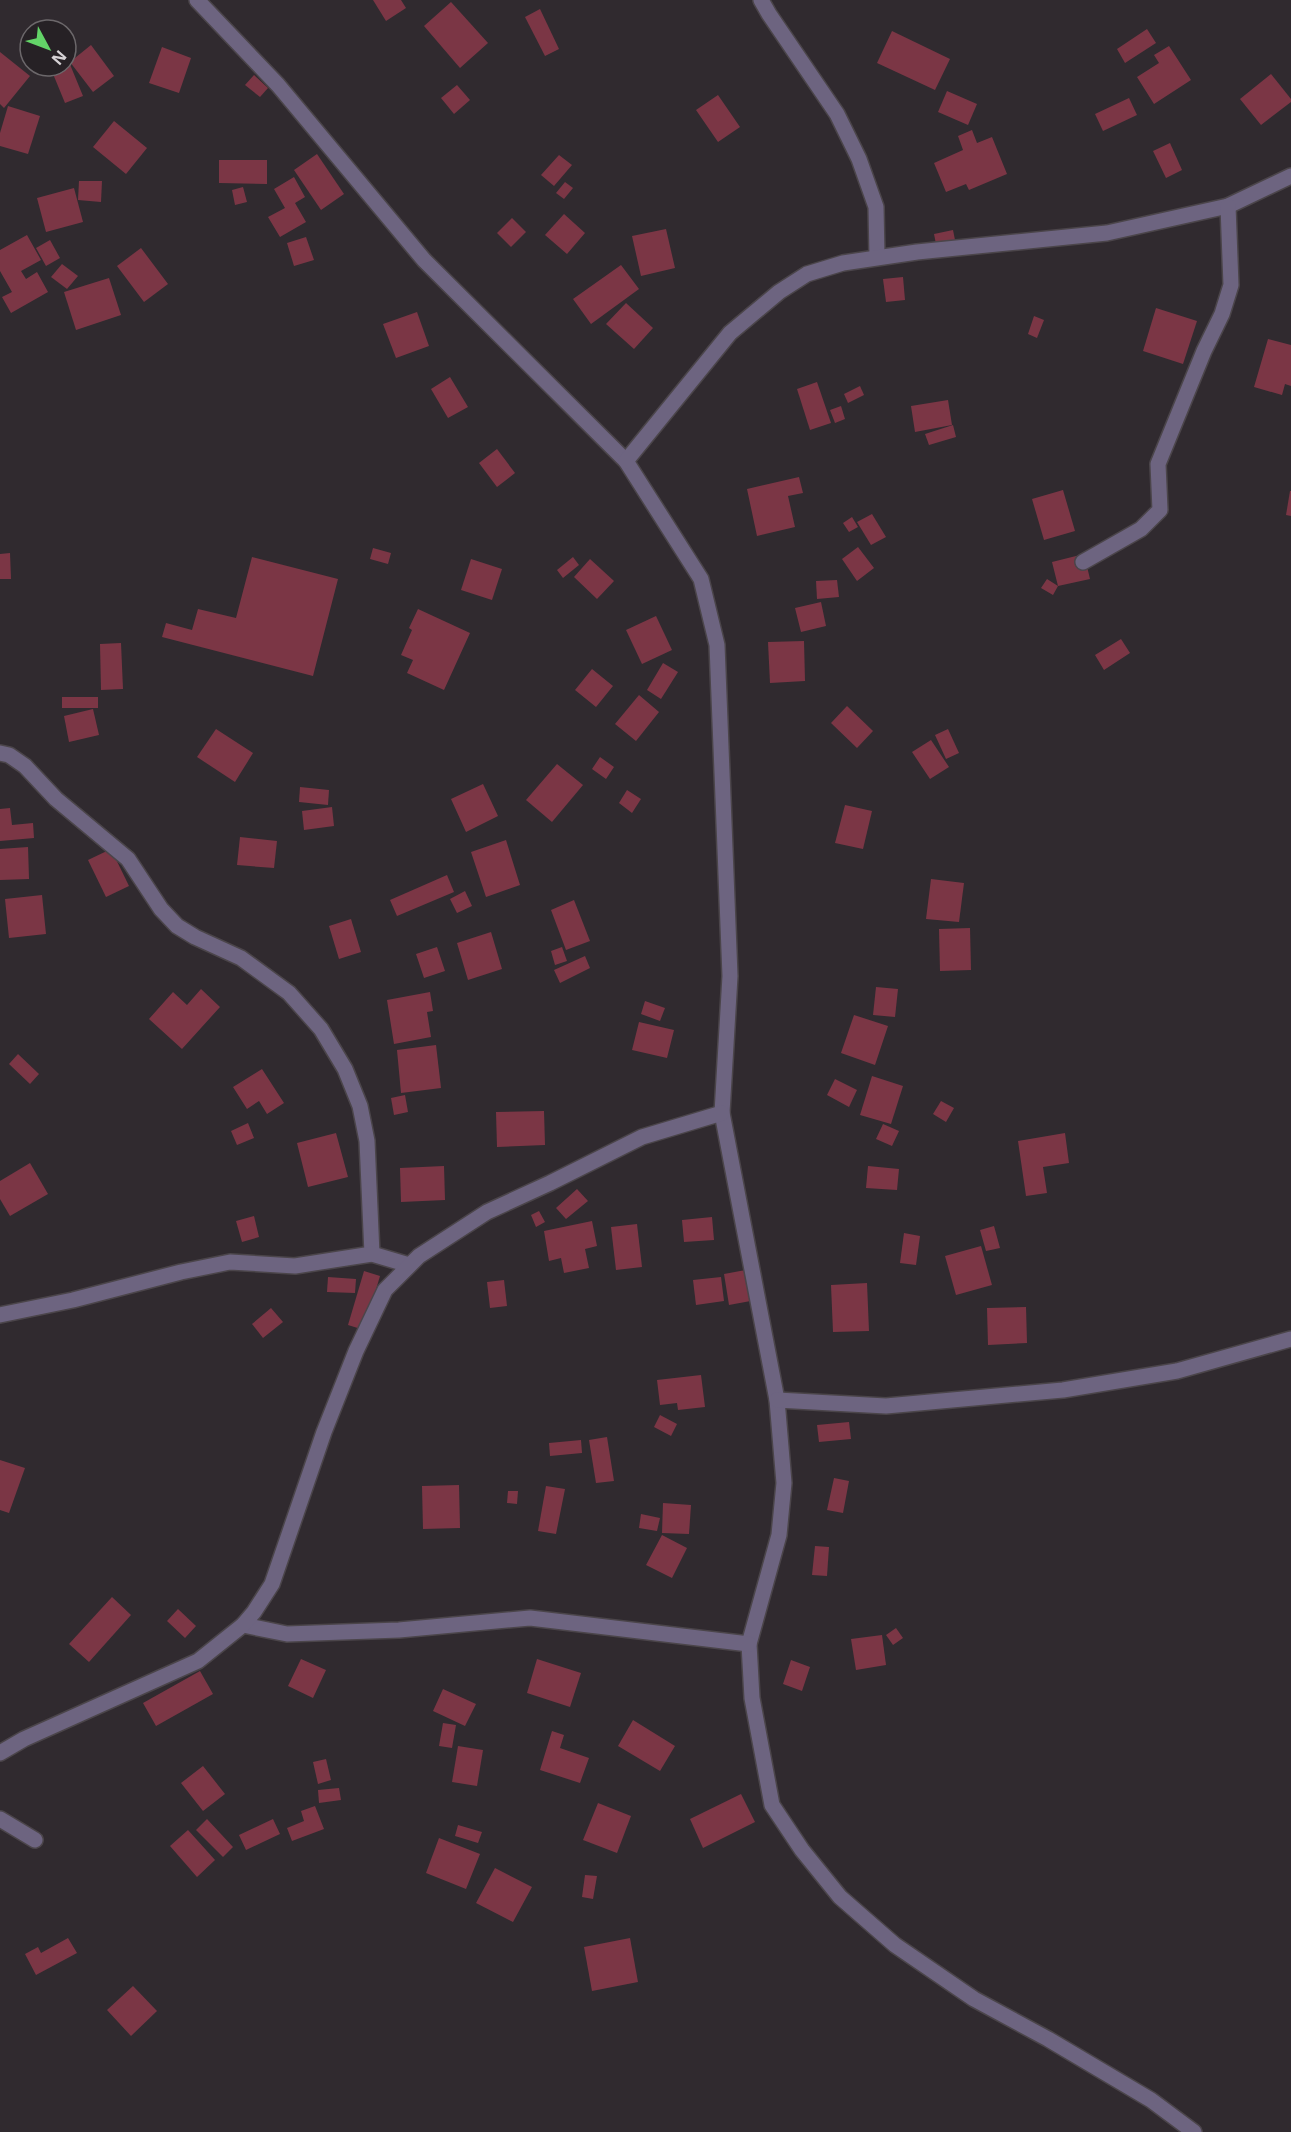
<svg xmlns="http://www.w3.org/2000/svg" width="1291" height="2132" viewBox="0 0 1291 2132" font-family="'Noto Sans',sans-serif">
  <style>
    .building { fill: #7b3645 }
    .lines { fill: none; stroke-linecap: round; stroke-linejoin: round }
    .minor-casing { stroke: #4b454a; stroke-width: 18 }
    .minor { stroke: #6d6480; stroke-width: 15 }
  </style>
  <rect width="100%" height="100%" fill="#302a2f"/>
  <g class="building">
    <path d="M373,0H401L406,8L386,21Z"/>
    <path d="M451,2L488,43L460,68L424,26Z"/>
    <path d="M540,9L559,49L545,56L525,17Z"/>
    <path d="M1147,29L1156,43L1125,63L1117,49Z"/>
    <path d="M892,31L950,59L935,90L877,63Z"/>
    <path d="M91,45L114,76L93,92L70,62Z"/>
    <path d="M1169,46L1191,80L1154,104L1137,77L1159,63L1154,55Z"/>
    <path d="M162,47L191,58L179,93L149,83Z"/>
    <path d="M0,52L30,76L4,108L0,104Z"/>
    <path d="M69,62L83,96L65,103L51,69L66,66V64Z"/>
    <path d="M1271,74L1291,99V102L1261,125L1240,99Z"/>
    <path d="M254,75L268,88L260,97L245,85Z"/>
    <path d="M457,85L470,100L454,114L441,98Z"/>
    <path d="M947,91L977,104L968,125L938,112Z"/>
    <path d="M718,95L740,127L718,142L696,110Z"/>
    <path d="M1129,98L1137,115L1103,131L1095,114Z"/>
    <path d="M8,106L40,116L28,154L0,146V133Z"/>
    <path d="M114,121L147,148L126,174L93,147Z"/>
    <path d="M972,130L977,143L992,137L1007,174L969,190L966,184L946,192L934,163L963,150L958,136Z"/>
    <path d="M1170,143L1182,170L1166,178L1153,151Z"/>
    <path d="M317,154L344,194L321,210L294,170Z"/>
    <path d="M559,155L572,165L554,186L541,175Z"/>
    <path d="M219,160H267V184L219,183Z"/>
    <path d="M294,177L305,197L295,203L306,222L280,237L268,217L285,208L274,189Z"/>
    <path d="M79,181H102L101,202L78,200Z"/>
    <path d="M565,182L573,188L564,199L556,193Z"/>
    <path d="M243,187L247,202L235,205L232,190Z"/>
    <path d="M74,188L83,222L46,232L37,198Z"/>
    <path d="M564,214L585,233L567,254L545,235Z"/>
    <path d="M512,218L526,232L511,247L497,233Z"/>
    <path d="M666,229L675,268L641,276L632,236Z"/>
    <path d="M953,230L955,240L936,244L934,234Z"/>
    <path d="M27,235L41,260L21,271L26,279L37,272L48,292L11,313L2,297L12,292L0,271V250Z"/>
    <path d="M306,237L314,260L294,266L287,243Z"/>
    <path d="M50,240L60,258L46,266L36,248Z"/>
    <path d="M141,248L168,284L144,302L117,266Z"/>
    <path d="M62,264L78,276L67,289L51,277Z"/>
    <path d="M621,265L639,289L591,324L573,299Z"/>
    <path d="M903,277L905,300L886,302L883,279Z"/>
    <path d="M109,278L121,315L76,330L64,292Z"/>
    <path d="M626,303L653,328L634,349L606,324Z"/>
    <path d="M1156,308L1197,321L1183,364L1143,351Z"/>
    <path d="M417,312L429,346L396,358L383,324Z"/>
    <path d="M1034,316L1044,320L1037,338L1028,334Z"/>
    <path d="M1268,339L1291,345V386L1285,384L1282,395L1254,387Z"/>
    <path d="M450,377L468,407L448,418L431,389Z"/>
    <path d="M817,382L831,423L810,430L797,389Z"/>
    <path d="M860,386L864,395L848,403L844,394Z"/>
    <path d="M948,400L952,425L915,432L911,406Z"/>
    <path d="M841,406L845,419L835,423L830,410Z"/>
    <path d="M953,425L956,437L929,445L925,434Z"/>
    <path d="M497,449L515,473L497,487L479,463Z"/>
    <path d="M799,477L803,493L788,496L795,527L757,536L747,489Z"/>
    <path d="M1063,490L1075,531L1044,540L1032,499Z"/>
    <path d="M1290,491H1291V516L1286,515Z"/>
    <path d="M872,514L886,537L871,545L857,522Z"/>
    <path d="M852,517L858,527L849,532L843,523Z"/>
    <path d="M858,547L874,568L857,581L842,559Z"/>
    <path d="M373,548L391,553L388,564L370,559Z"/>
    <path d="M10,553L11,579H0V554Z"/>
    <path d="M1084,554L1090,579L1058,586L1053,595L1041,588L1047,579L1058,586L1052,562Z"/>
    <path d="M252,557L338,579L313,676L162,637L166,623L192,630L198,609L236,618Z"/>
    <path d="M573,557L579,565L563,578L557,570Z"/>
    <path d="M471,559L502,569L492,600L461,590Z"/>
    <path d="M590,559L614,581L597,599L574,577Z"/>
    <path d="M837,580L839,597L817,599L816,581Z"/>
    <path d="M821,602L826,626L801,632L795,608Z"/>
    <path d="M418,609L470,633L444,690L407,673L413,660L401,655L412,630L409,628Z"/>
    <path d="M656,616L672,650L642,664L626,630Z"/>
    <path d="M1121,639L1130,653L1104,670L1095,655Z"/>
    <path d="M804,641L805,681L770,683L768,642Z"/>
    <path d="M121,643L123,689L101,690L100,644Z"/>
    <path d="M663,663L678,672L661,699L647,690Z"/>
    <path d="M592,669L613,686L596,707L575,690Z"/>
    <path d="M639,695L659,712L636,741L615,724Z"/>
    <rect x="62" y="697" width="36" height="11"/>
    <path d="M847,706L873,731L857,748L831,723Z"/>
    <path d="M93,709L99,735L69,742L64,716Z"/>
    <path d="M216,729L253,753L235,782L197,757Z"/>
    <path d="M948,729L959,753L946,759L935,735Z"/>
    <path d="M931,740L949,767L930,779L912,752Z"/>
    <path d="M600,757L614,767L606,779L592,769Z"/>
    <path d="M557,764L583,785L552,822L526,800Z"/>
    <path d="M483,784L498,816L466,832L451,799Z"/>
    <path d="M300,787L329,790L328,805L299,802Z"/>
    <path d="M627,790L641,799L632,813L619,803Z"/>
    <path d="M845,805L872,811L863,849L835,843Z"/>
    <path d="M332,807L334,826L304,830L302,811Z"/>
    <path d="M10,808L12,825L33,823L34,838L0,841V809Z"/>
    <path d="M240,837L277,841L274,868L237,865Z"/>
    <path d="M506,840L520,885L486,897L471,852Z"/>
    <path d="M28,847L29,879L0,880V849Z"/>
    <path d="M111,849L129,886L106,897L88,860Z"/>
    <path d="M447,875L454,892L397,916L390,900Z"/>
    <path d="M931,879L964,883L959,922L926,919Z"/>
    <path d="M465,891L472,906L457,913L450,899Z"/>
    <path d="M42,895L46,934L9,938L5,899Z"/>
    <path d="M574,900L590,941L566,950L551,910Z"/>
    <path d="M351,919L361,952L339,959L329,926Z"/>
    <path d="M970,928L971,970L940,971L939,929Z"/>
    <path d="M491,932L502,969L468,980L457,943Z"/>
    <path d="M437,947L445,971L424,978L416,954Z"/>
    <path d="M562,947L567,961L555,965L551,951Z"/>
    <path d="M585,956L590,968L560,983L554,970Z"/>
    <path d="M876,987L898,989L895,1017L873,1015Z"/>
    <path d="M201,989L220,1007L182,1049L149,1019L173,992L187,1005Z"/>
    <path d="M430,992L433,1011L427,1012L431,1037L394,1044L387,1000Z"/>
    <path d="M645,1001L665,1008L660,1021L641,1014Z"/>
    <path d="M854,1015L888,1026L875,1065L841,1053Z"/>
    <path d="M639,1022L674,1030L667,1058L632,1050Z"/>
    <path d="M436,1045L441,1088L401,1093L397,1050Z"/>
    <path d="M18,1054L39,1074L30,1084L9,1064Z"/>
    <path d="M262,1069L284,1103L267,1114L259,1101L247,1109L233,1087Z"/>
    <path d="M872,1076L903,1086L891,1124L860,1115Z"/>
    <path d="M835,1079L857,1090L849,1107L827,1095Z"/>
    <path d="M405,1095L408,1112L394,1115L391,1098Z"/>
    <path d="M941,1101L954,1108L946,1122L933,1114Z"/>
    <path d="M544,1111L545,1145L497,1147L496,1112Z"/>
    <path d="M248,1123L254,1138L237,1145L231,1131Z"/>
    <path d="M883,1124L899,1131L892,1146L876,1139Z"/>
    <path d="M336,1133L348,1177L308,1187L297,1143Z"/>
    <path d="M1065,1133L1069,1163L1043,1167L1047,1193L1026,1196L1018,1141Z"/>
    <path d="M30,1163L48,1194L10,1216L0,1199V1181Z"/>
    <path d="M444,1166L445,1200L401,1202L400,1168Z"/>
    <path d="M868,1166L899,1169L897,1190L866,1188Z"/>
    <path d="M577,1189L588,1201L566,1219L556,1208Z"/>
    <path d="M539,1211L545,1222L536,1227L531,1215Z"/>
    <path d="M254,1216L259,1237L242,1242L236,1221Z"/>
    <path d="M712,1217L714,1240L684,1242L682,1220Z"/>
    <path d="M592,1221L597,1246L585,1249L589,1268L564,1273L561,1258L549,1261L544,1231Z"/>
    <path d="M637,1224L642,1267L616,1270L611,1227Z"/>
    <path d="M994,1226L1000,1248L986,1251L980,1230Z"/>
    <path d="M904,1233L920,1236L916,1265L900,1263Z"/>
    <path d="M981,1246L992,1285L956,1295L945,1256Z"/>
    <path d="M751,1269L756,1300L729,1305L724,1274Z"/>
    <path d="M364,1271L380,1276L364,1330L348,1325Z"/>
    <path d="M328,1277L356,1279L355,1293L327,1292Z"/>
    <path d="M721,1277L724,1301L696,1305L693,1280Z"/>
    <path d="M504,1280L507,1306L490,1308L487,1282Z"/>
    <path d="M867,1283L869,1331L833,1332L831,1285Z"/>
    <path d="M1026,1307L1027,1343L988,1345L987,1308Z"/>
    <path d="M271,1308L283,1322L263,1338L252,1324Z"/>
    <path d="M701,1375L705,1407L678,1410L677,1403L660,1405L657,1380Z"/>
    <path d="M660,1415L677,1424L671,1436L654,1427Z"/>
    <path d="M849,1422L851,1439L819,1442L817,1425Z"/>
    <path d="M607,1437L614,1481L596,1483L589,1440Z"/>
    <path d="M581,1440L582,1453L550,1456L549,1443Z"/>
    <path d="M0,1460L25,1468L9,1513L0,1510Z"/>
    <path d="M834,1478L849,1481L843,1513L827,1510Z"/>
    <path d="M459,1485L460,1528L423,1529L422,1486Z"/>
    <path d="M546,1486L565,1489L556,1534L538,1531Z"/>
    <path d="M508,1491H518L517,1504L507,1503Z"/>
    <path d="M663,1503L691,1505L689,1534L662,1533Z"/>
    <path d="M641,1514L660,1518L657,1531L639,1528Z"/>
    <path d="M662,1535L687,1548L672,1578L646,1565Z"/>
    <path d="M815,1546L829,1547L827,1576L812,1575Z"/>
    <path d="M112,1597L131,1615L89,1662L69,1644Z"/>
    <path d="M178,1609L196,1626L185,1638L167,1621Z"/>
    <path d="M896,1628L903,1638L893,1645L886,1635Z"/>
    <path d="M882,1635L886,1665L856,1670L851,1639Z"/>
    <path d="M301,1659L326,1670L313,1698L288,1686Z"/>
    <path d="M537,1659L581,1673L570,1707L527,1693Z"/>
    <path d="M791,1660L810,1667L802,1691L783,1684Z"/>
    <path d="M200,1671L213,1694L156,1726L143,1703Z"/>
    <path d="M443,1689L476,1704L465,1726L433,1711Z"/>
    <path d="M633,1720L675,1746L660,1771L618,1746Z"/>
    <path d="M443,1723L456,1725L452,1748L439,1746Z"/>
    <path d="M552,1731L564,1735L560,1748L589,1758L580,1783L540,1770Z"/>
    <path d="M458,1746L483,1750L477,1786L452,1782Z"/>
    <path d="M326,1759L331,1780L318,1784L313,1762Z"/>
    <path d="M203,1766L225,1794L203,1811L181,1783Z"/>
    <path d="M339,1788L341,1800L319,1803L318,1790Z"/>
    <path d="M741,1794L755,1822L703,1848L690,1819Z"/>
    <path d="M598,1803L631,1816L617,1853L583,1840Z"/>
    <path d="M315,1806L324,1829L292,1841L287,1828L304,1821L301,1811Z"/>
    <path d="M207,1819L233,1847L223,1857L196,1830Z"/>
    <path d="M273,1819L280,1834L246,1850L239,1835Z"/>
    <path d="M458,1825L482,1832L478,1843L455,1836Z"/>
    <path d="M188,1830L215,1860L197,1877L170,1846Z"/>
    <path d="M439,1838L480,1854L466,1889L426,1873Z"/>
    <path d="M495,1868L532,1887L513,1922L476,1903Z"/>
    <path d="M585,1875L597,1876L593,1899L582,1897Z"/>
    <path d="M68,1938L77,1953L36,1975L25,1954L38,1947L41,1953Z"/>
    <path d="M630,1938L638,1982L592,1991L584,1947Z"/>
    <path d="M133,1986L157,2011L131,2036L107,2010Z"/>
  </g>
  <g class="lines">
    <g class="minor-casing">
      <g id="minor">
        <path d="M197,0L278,85L424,260L626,461L701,579L717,645L730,976L722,1113L777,1400L784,1483L779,1535L749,1644L752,1698L772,1805L802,1850L840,1897L895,1945L974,1999L1048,2039L1151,2100L1194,2132"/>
        <path d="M761,0L769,14L837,114L859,159L876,207L877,257"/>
        <path d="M626,461L730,333L779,292L807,274L843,263L917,252L1107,233L1228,206L1291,176"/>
        <path d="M1083,562L1141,529L1160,510L1158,464L1204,351L1222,314L1231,285L1228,206"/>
        <path d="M0,753L9,755L25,766L56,799L128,859L161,909L177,926L195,937L241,958L289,993L321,1029L345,1069L360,1106L367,1141L372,1254"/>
        <path d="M0,1315L73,1300L181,1272L230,1262L295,1266L372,1254L409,1265"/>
        <path d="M777,1400L886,1406L1063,1390L1177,1371L1291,1339"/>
        <path d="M243,1625L287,1634L399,1630L530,1618L749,1644"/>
        <path d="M0,1753L24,1739L198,1661L243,1625L254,1612L272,1584L324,1432L356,1351L385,1290L419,1256L487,1212L550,1183L642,1137L722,1113"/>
        <path d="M0,1819L35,1840"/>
      </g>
    </g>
    <use href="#minor" class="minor"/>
  </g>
  <g transform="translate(48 48) rotate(131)"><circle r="28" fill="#262125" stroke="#6c686b" stroke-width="1.5"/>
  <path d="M0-4.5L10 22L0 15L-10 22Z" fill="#63d468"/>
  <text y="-9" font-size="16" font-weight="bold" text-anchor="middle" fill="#d6d2d5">N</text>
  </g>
</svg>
